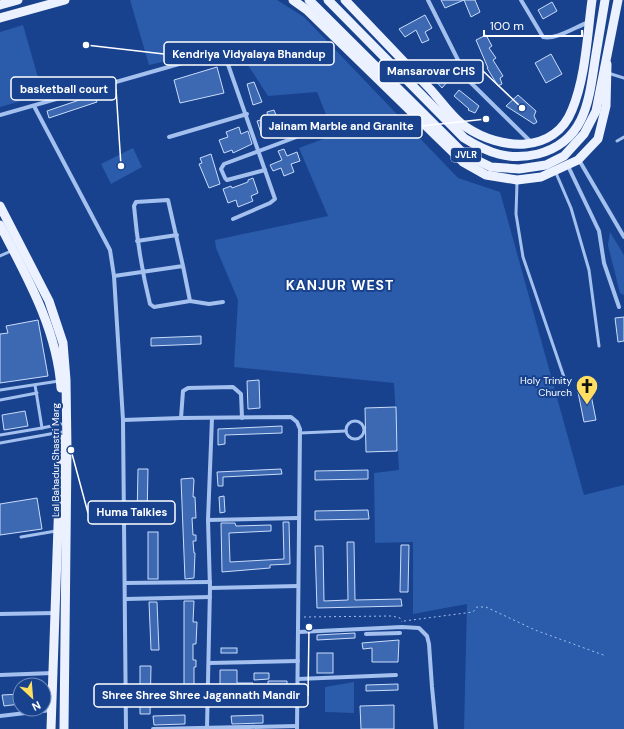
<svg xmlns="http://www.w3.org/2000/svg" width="624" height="729" viewBox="0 0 624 729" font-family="'DM Sans',sans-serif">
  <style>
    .green { fill: #2b5bab }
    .building { fill: #3d69b3; stroke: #cadcfa }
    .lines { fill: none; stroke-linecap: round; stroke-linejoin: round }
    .path { stroke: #a3c0ef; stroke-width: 1; stroke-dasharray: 2 3; stroke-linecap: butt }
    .service { stroke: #a3c0ef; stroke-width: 3 }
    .minor { stroke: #a3c0ef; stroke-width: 4 }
    .primary { stroke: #ebf1ff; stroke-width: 9 }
    .labels { text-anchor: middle; stroke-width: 4; stroke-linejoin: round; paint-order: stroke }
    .shield { fill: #18428d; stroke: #bac6dd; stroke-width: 1 }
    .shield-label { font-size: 9px; font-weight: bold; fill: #fff }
    .poi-label { font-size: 10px; fill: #fff; stroke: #18428d; text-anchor: end }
    .street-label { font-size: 10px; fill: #fff; stroke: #18428d }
    .district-label { font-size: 14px; font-weight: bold; letter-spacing: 1px; fill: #fff; stroke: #18428d }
    .leader { fill: none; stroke: #fff; stroke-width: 1.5 }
    .callout-dot { fill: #fff; stroke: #18428d; stroke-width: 1.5 }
    .callout { fill: #18428d; stroke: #fff; stroke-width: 1.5 }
    .callout-label { font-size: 11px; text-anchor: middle; font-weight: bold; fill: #fff }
  </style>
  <rect width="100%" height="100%" fill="#18428d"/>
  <g class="green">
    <path d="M130,0H277L304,17L458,178L500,192L584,495L624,485V729H464L467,604L413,614V542L375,543L374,473L399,470L394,383L234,367L238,300L216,248L215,240L328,216L299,148L334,135L317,92L268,96L235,45L149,65Z"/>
    <path d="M23,25L43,95L0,107V32Z"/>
    <path d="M133,148L142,167L111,184L101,164Z"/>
    <path d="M610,232L624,255V295L620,293L608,245Z"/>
    <path d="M354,682V713L325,712V687Z"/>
  </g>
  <g class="building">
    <path d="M441,0H464L445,8Z"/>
    <path d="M464,0H475L480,12L471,17Z"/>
    <path d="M552,2L557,11L543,19L538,10Z"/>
    <path d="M425,15L432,28L425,32L429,40L422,43L416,30L405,37L399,29Z"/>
    <path d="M486,35L492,46L489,48L496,58L493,60L503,76L500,78L502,84L498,86L487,68H488L476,40Z"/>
    <path d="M551,54L562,74L546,83L535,63Z"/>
    <path d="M217,67L224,93L180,103L174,80Z"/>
    <path d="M437,71L448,81L442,88L432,77Z"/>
    <path d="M254,82L262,102L253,105L247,84Z"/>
    <path d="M459,90L479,106L475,113L468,110L469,109L454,96Z"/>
    <path d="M94,95L97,102L49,118L47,111Z"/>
    <path d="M518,95L536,111L534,116L537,122L534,124L506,106Z"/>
    <path d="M274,110L282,131L262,136L257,121L268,118L267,112Z"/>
    <path d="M239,127L241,134L248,131L252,144L233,153L232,150L224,153L219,140L228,137L226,132Z"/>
    <path d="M284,149L287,156L297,152L300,161L291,164L294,172L284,176L281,168L273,171L270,165L282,160L278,151Z"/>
    <path d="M211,154L220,184L209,188L199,164L202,163L200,158Z"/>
    <path d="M253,178L258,193L251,196L253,201L238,207L236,200L228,203L223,189L231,186L232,188L248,182V180Z"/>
    <path d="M624,317V341L618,342L615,318Z"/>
    <path d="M38,320L48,376L0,383V334L8,333L6,326Z"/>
    <path d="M201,336V344L151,346V338Z"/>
    <path d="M259,380L260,408L248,409L247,381Z"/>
    <path d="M590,390L596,420L584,422L578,392Z"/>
    <path d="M396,407L397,451L366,452L365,408Z"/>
    <path d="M25,411L28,426L4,430L2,415Z"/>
    <path d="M282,426V433L225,435V444L218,445V429Z"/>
    <path d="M138,469H148L147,519H137Z"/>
    <path d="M281,469L282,474L223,477V486H218L217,472Z"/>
    <path d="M368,470V479L315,480V471Z"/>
    <path d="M193,478L194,480L193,497H195L196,518H192L193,535H196V541H193L194,553H195L194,578L185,579L181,479Z"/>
    <path d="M224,496L225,512L220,513L219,497Z"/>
    <path d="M37,498L42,529L0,535V504Z"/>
    <path d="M368,510L369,519L315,520V511Z"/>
    <path d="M283,522H289L290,564L270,565V568L222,572L221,523H235L236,526L271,525V531L229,533L230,562L284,559Z"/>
    <rect x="148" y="532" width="10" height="47"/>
    <path d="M347,542H354L355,600L401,599L402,606L317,608L315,546H323L324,601L348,600Z"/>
    <path d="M401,545H409L408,592H400Z"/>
    <path d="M184,601H194L193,622H197L196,644H193V660H196V667H194V688L184,689Z"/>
    <path d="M149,602H157L159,650H151Z"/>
    <path d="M355,633V638L317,640V635Z"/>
    <path d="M399,640L398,662H372V648L363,649L362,643Z"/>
    <rect x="221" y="648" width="16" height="5"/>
    <rect x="317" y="653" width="16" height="20"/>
    <path d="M140,666H151L150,714H140Z"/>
    <path d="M220,670H237V683H253V690H237V700H220Z"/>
    <path d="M254,673H269V679L254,680Z"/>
    <path d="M268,681H287V691L268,690Z"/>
    <path d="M398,684V690L366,691V685Z"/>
    <path d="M20,694V704L4,706L2,695Z"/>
    <path d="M394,705V729H361L360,706Z"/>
    <path d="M185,715V724L154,725L153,716Z"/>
    <path d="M263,715V723L232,724L231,716Z"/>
  </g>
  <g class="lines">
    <g class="path">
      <path d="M304,617L392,616L400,618L402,622"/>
      <path d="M404,621L473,612L477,607H486L535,630L606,656"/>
    </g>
    <g class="service">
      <path d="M608,73L624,78"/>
      <path d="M617,141L624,137"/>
      <path d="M556,173L571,208L589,270L599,346"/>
      <path d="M517,182L516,214L523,257L566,383"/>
      <path d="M0,256L11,251"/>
      <path d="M0,390L59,381"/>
      <path d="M0,400L37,393"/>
      <circle cx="355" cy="430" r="9"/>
      <path d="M42,428L61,424"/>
      <path d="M300,433L346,431"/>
      <path d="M0,435L42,428L35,385"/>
      <path d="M0,443L61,432"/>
      <path d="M21,537L56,531"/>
    </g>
    <g class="minor">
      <path d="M428,0L468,80L531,142"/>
      <path d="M521,0L543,37C556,40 575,27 589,22"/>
      <path d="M34,106L110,250L114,276L123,420L126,729"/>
      <path d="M0,115L221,52L224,53L275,199L270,203L233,219"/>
      <path d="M169,137L247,114"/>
      <path d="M579,160L624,237"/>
      <path d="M568,166L599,231L604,263L619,307"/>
      <path d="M265,170L227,180L225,178L221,169L224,164L307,133"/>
      <path d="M137,241L177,235"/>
      <path d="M114,276L183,266L190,301L154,307L150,304C142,272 137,240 134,206L136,202L168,200L183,266"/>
      <path d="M190,301L209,304L223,302"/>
      <path d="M181,418L183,391L188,388L233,387L241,394L242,418"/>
      <path d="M123,420L181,418L291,417L297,422L300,429L297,729"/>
      <path d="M208,520L298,518"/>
      <path d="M125,583L210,582"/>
      <path d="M210,588L298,586"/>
      <path d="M126,599L210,597"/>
      <path d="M0,614L55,613"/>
      <path d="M299,632L402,627L419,628L427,636L429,644L432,687L436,729"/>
      <path d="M366,634L400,633"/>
      <path d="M209,663L298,661"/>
      <path d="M0,675L53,673"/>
      <path d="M298,679L396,675"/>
      <path d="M0,716L51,710"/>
      <path d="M207,728L210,588L208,520L212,418"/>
      <path d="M153,729L297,726"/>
    </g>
    <g class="primary">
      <path d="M293,0L307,10L463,162L486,175L517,180L541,177L578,160L598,139L606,106L607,64"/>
      <path d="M309,0L464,154L491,167L519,169L546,165L564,156L584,134L596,111L618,0"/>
      <path d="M328,0L464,138C488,153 509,161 538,154C588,141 589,96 596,54C599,36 602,18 605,0"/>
      <path d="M345,0C374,30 402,60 431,90C441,101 454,120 466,127C500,150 554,155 572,110C586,76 587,36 592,0"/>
      <path d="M0,5L18,0"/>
      <path d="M0,18L65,0"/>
      <path d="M0,206L49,301L63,343L66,380L67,451L64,729"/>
      <path d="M0,225C27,277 57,329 61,388"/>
      <path d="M51,729L61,439"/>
    </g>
  </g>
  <defs>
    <g id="church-pin" transform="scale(1.15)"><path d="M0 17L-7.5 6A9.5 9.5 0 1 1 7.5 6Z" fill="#ffde61" stroke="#18428d"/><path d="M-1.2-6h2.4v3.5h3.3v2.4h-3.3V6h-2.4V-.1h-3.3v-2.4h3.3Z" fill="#111"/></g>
  </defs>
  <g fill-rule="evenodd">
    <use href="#church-pin" x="587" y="386"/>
  </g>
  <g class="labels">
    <rect class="shield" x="451" y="148" width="30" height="14" rx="3"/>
    <g class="shield-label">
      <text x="466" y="158">JVLR</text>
    </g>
    <g class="poi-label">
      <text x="572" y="384">Holy Trinity<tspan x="572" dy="12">Church</tspan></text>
    </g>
    <g class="street-label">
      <text transform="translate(55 460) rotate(-90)" y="4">Lal Bahadur Shastri Marg</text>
    </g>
    <g class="district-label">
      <text x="340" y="290">KANJUR WEST</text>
    </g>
  </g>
  <path class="leader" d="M86 45L164 54M522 108L483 71M121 166L116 89M486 119L422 126M71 450L88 513M309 627L308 696"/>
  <g class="callout-dot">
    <circle cx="86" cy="45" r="4"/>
    <circle cx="522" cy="108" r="4"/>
    <circle cx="121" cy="166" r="4"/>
    <circle cx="486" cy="119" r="4"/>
    <circle cx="71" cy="450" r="4"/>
    <circle cx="309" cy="627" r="4"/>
  </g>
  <g class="callout">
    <rect x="164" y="42" width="170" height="23" rx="4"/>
    <rect x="379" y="60" width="104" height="23" rx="4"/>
    <rect x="11" y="77" width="105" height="23" rx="4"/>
    <rect x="261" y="115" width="161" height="23" rx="4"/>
    <rect x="88" y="501" width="87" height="23" rx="4"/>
    <rect x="94" y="684" width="214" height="23" rx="4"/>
  </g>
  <g class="callout-label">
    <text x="249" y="58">Kendriya Vidyalaya Bhandup</text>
    <text x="431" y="75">Mansarovar CHS</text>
    <text x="64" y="93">basketball court</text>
    <text x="341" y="130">Jainam Marble and Granite</text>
    <text x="132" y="516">Huma Talkies</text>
    <text x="201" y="699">Shree Shree Shree Jagannath Mandir</text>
  </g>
  <g transform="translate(32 697) rotate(154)"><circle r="19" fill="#18428d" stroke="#748ebb"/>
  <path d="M0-3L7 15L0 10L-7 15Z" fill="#ffde61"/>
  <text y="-6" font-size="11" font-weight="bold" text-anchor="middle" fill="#ffffff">N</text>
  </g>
  <path d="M484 30v6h98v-6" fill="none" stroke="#ffffff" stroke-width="2"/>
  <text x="490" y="30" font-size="12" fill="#ffffff" stroke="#18428d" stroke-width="3" paint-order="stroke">100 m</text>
</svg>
